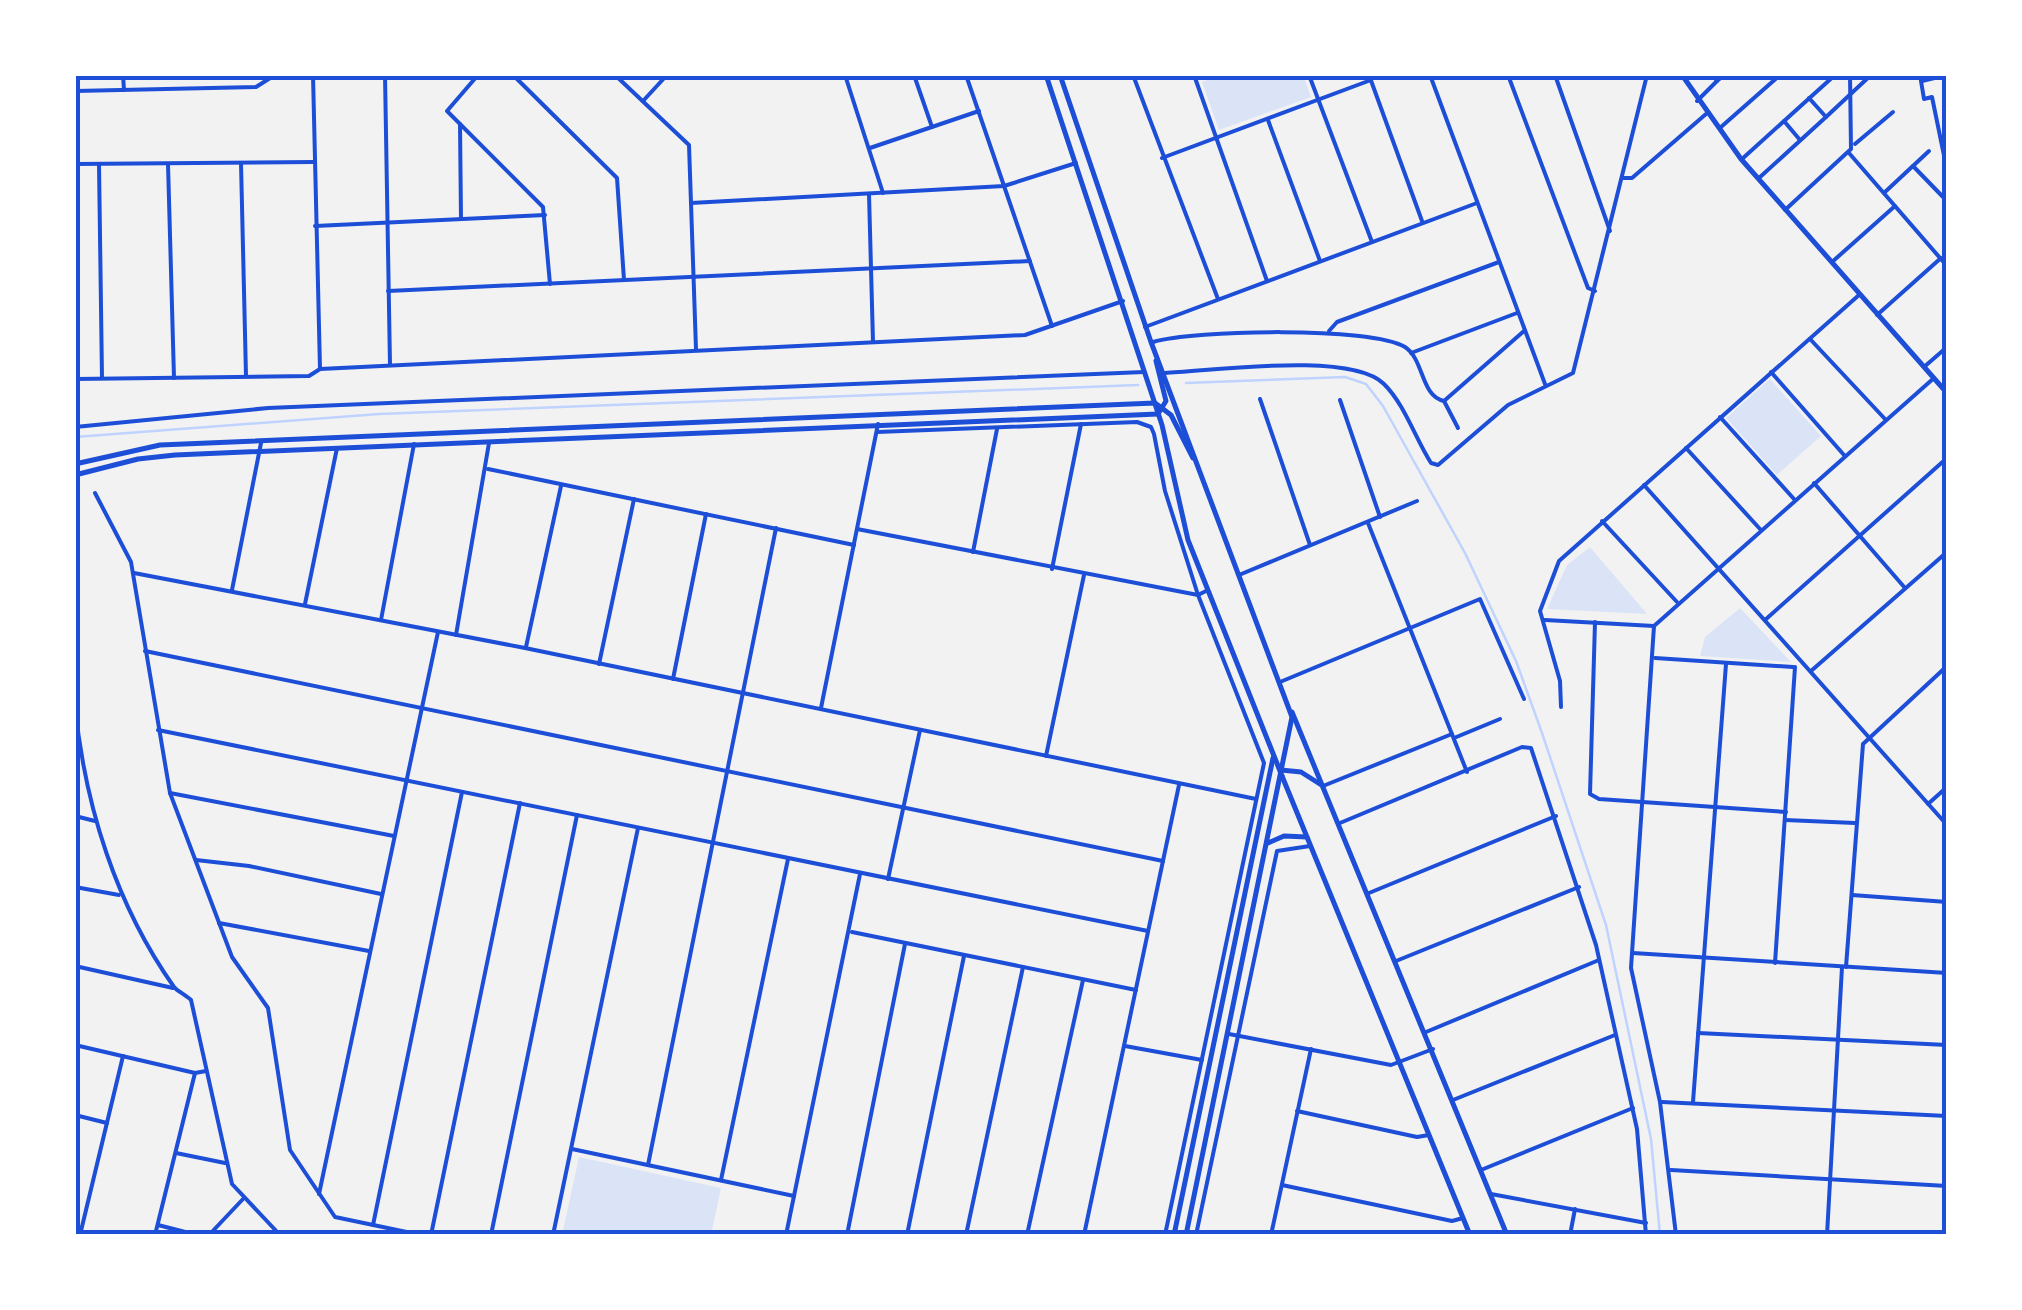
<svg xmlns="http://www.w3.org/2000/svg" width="2022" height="1310" viewBox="0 0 2022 1310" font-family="Barlow,sans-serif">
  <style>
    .green { fill: #dbe4f7 }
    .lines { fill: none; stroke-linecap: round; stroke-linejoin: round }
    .stream { stroke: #bfd3fe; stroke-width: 2.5 }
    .minor { stroke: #1d4ed8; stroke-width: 4 }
    .tertiary { stroke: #1d4ed8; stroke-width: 5 }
    .secondary { stroke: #1d4ed8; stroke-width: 5 }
    .neatline { fill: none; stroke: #1d4ed8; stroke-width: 4 }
  </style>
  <rect width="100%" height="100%" fill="#f2f2f2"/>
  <g class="green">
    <path d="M1220,75H1303L1311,97L1219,130L1202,82Z"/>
    <path d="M1770,379L1821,436L1777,475L1726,418Z"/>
    <path d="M1590,547L1647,614L1547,609L1567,565Z"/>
    <path d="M1740,608L1791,662L1700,656L1705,637Z"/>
    <path d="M579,1157L721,1188L711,1235H562Z"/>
  </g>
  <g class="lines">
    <g class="stream">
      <path d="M1186,383L1345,377L1366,384L1383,406L1465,553L1516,661L1542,733L1606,925L1651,1139L1660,1235"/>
      <path d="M75,437L379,414L1138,385"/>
    </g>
    <g class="minor">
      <path d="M123,75L124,90"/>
      <path d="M313,75L320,369"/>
      <path d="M385,75L390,365"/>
      <path d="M478,75L447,111L543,207L550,284"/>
      <path d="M513,75L617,178L624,280"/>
      <path d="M615,75L689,145L696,349"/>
      <path d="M845,75L883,193"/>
      <path d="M914,75L932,127"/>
      <path d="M966,75L1052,326"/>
      <path d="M1133,75L1218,299"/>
      <path d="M1194,75L1267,281"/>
      <path d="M1309,75L1372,242"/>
      <path d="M1369,75L1422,221"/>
      <path d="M1430,75L1545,384"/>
      <path d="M1508,75L1588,288L1595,291"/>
      <path d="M1555,75L1610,231"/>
      <path d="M1713,75L1717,81L1724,75"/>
      <path d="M1920,75L1924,99L1932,97L1947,170"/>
      <path d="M1922,81L1947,75"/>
      <path d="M75,91L256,87L275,75"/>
      <path d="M643,101L667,75"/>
      <path d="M1697,101L1717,81"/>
      <path d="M1826,117L1871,75"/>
      <path d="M1268,120L1320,261"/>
      <path d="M1784,121L1800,140"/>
      <path d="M460,124L461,219"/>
      <path d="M1721,127L1780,75"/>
      <path d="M1855,144L1893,112"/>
      <path d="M870,148L979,111"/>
      <path d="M1849,153L1947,266"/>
      <path d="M1162,158L1371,80"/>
      <path d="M1742,159L1835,75"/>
      <path d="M241,163L246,376"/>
      <path d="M75,164L314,162"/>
      <path d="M99,164L102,378"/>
      <path d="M168,164L174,378"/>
      <path d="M1913,166L1944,198"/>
      <path d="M1622,178H1632L1706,114"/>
      <path d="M1759,178L1826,117L1809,98"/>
      <path d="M1885,192L1929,151"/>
      <path d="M869,194L873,342"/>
      <path d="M691,203L1004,186L1076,163"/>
      <path d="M1785,210L1851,149L1850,75"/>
      <path d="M315,226L545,215"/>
      <path d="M1832,262L1895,206"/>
      <path d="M388,291L1030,261"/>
      <path d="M1877,315L1941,258"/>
      <path d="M1145,327L1477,203"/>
      <path d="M1329,331L1337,322L1499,262"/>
      <path d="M1810,339L1885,419"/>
      <path d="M1153,342C1193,330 1371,326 1405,347C1424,359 1421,397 1444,401L1524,331"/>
      <path d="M1411,353L1517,313"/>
      <path d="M1924,367L1947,347"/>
      <path d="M1771,372L1844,455"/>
      <path d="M1165,373C1213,371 1351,351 1384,384C1405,405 1415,438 1431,463L1438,465L1508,405L1573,373L1647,75"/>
      <path d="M75,379L309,376L320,369L1025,335L1123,301"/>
      <path d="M1260,399L1310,545"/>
      <path d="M1340,400L1380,517"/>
      <path d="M1444,401L1458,428"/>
      <path d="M1720,417L1794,499"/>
      <path d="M75,427L268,408L1144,372"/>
      <path d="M877,432L1137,422L1151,427L1154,434L1165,491L1198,595L1264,763L1165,1235"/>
      <path d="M1686,448L1760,529"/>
      <path d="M488,469L854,545"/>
      <path d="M1814,483L1905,588"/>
      <path d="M1644,485L1947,825"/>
      <path d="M95,493L131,562L170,793L232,957L268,1008L290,1150L335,1217L421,1235"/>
      <path d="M1602,521L1677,602"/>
      <path d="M1368,523L1467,772"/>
      <path d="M857,529L1198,595L1206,591"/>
      <path d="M973,552L997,429"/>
      <path d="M1052,569L1081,424"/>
      <path d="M134,573L525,648L1256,799"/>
      <path d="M1239,575L1417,501"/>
      <path d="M232,590L261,443"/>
      <path d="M305,604L337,448"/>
      <path d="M381,620L414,444"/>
      <path d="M1545,620L1654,626"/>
      <path d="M1765,620L1947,458"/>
      <path d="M1595,622L1590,794L1599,799L1786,812"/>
      <path d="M1654,626L1631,968L1660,1102L1676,1235"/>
      <path d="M1654,626L1934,378"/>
      <path d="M456,635L489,443"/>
      <path d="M526,647L561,486"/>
      <path d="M145,651L1163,861"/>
      <path d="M1655,658L1793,667"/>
      <path d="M599,664L634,499"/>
      <path d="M1811,671L1947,552"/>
      <path d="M673,679L706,514"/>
      <path d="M1280,682L1480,599L1524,699"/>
      <path d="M75,706C85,806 116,905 174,987C177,991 186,995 191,1000L232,1184L280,1235"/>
      <path d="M1561,707L1560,681L1540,611L1559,561L1859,295"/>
      <path d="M821,708L878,424"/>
      <path d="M158,730L1148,931"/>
      <path d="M1454,738L1500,719"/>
      <path d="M1046,756L1084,575"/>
      <path d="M1323,786L1452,734"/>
      <path d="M170,793L394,836"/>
      <path d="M1928,804L1947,787"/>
      <path d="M75,816L95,821"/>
      <path d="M1785,820L1855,823"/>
      <path d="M1340,823L1522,747L1531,748L1596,945L1637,1129L1646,1235"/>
      <path d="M196,860L249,866L381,894"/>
      <path d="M888,879L920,730"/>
      <path d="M75,887L119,895"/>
      <path d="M1369,893L1556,816"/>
      <path d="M1852,895L1947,902"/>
      <path d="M219,923L369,951"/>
      <path d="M852,932L1136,990"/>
      <path d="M1633,953L1947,973"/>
      <path d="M1396,961L1579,887"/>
      <path d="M1775,963L1795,667"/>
      <path d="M75,966L173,988"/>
      <path d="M1846,967L1863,744L1947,666"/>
      <path d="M1426,1032L1599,960"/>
      <path d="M1698,1033L1947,1045"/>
      <path d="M1229,1034L1391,1065L1433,1049"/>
      <path d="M75,1045L195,1073L206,1071"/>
      <path d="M1125,1046L1202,1060"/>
      <path d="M1453,1100L1615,1035"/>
      <path d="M1662,1102L1947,1116"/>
      <path d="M1693,1102L1726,664"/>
      <path d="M1297,1111L1417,1137L1429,1135"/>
      <path d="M75,1115L107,1123"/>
      <path d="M572,1149L794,1196"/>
      <path d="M176,1153L225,1163"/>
      <path d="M648,1165L776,528"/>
      <path d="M1481,1170L1633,1108"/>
      <path d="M1671,1170L1947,1186"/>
      <path d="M721,1180L788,859"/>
      <path d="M1282,1185L1452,1221L1463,1218"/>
      <path d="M319,1194L438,632"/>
      <path d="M1491,1194L1646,1223"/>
      <path d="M158,1225L197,1235"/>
      <path d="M373,1225L462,792"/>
      <path d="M788,1232L803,1235"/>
      <path d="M80,1235L123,1056"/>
      <path d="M155,1235L195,1073"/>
      <path d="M209,1235L243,1199"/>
      <path d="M431,1235L520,803"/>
      <path d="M491,1235L577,815"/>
      <path d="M553,1235L638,828"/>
      <path d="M786,1235L860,874"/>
      <path d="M847,1235L905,944"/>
      <path d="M907,1235L964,956"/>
      <path d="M966,1235L1023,967"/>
      <path d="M1027,1235L1083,980"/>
      <path d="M1084,1235L1179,785"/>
      <path d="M1196,1235L1277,851L1310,846"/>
      <path d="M1271,1235L1311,1049"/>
      <path d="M1570,1235L1575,1209"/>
      <path d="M1827,1235L1842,967"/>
    </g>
    <g class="tertiary">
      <path d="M1292,712L1507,1235"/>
      <path d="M1282,776L1470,1235"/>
    </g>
    <g class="secondary">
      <path d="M1046,75L1162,425L1188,540L1282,776"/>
      <path d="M1060,75L1151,342L1292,717L1186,1235"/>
      <path d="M1682,75L1741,159L1947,393"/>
      <path d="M1156,361L1166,401L1158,414"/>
      <path d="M75,464L160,445L1155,403L1171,415L1193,458"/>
      <path d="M75,475L138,459L175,455L1158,414"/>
      <path d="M1281,770L1301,772L1323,786"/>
      <path d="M1268,843L1284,836L1307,837"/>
      <path d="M1174,1235L1273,758"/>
    </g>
  </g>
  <rect width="2022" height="1310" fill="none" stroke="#ffffff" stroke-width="155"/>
  <rect x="78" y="78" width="1866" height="1154" class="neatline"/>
</svg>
